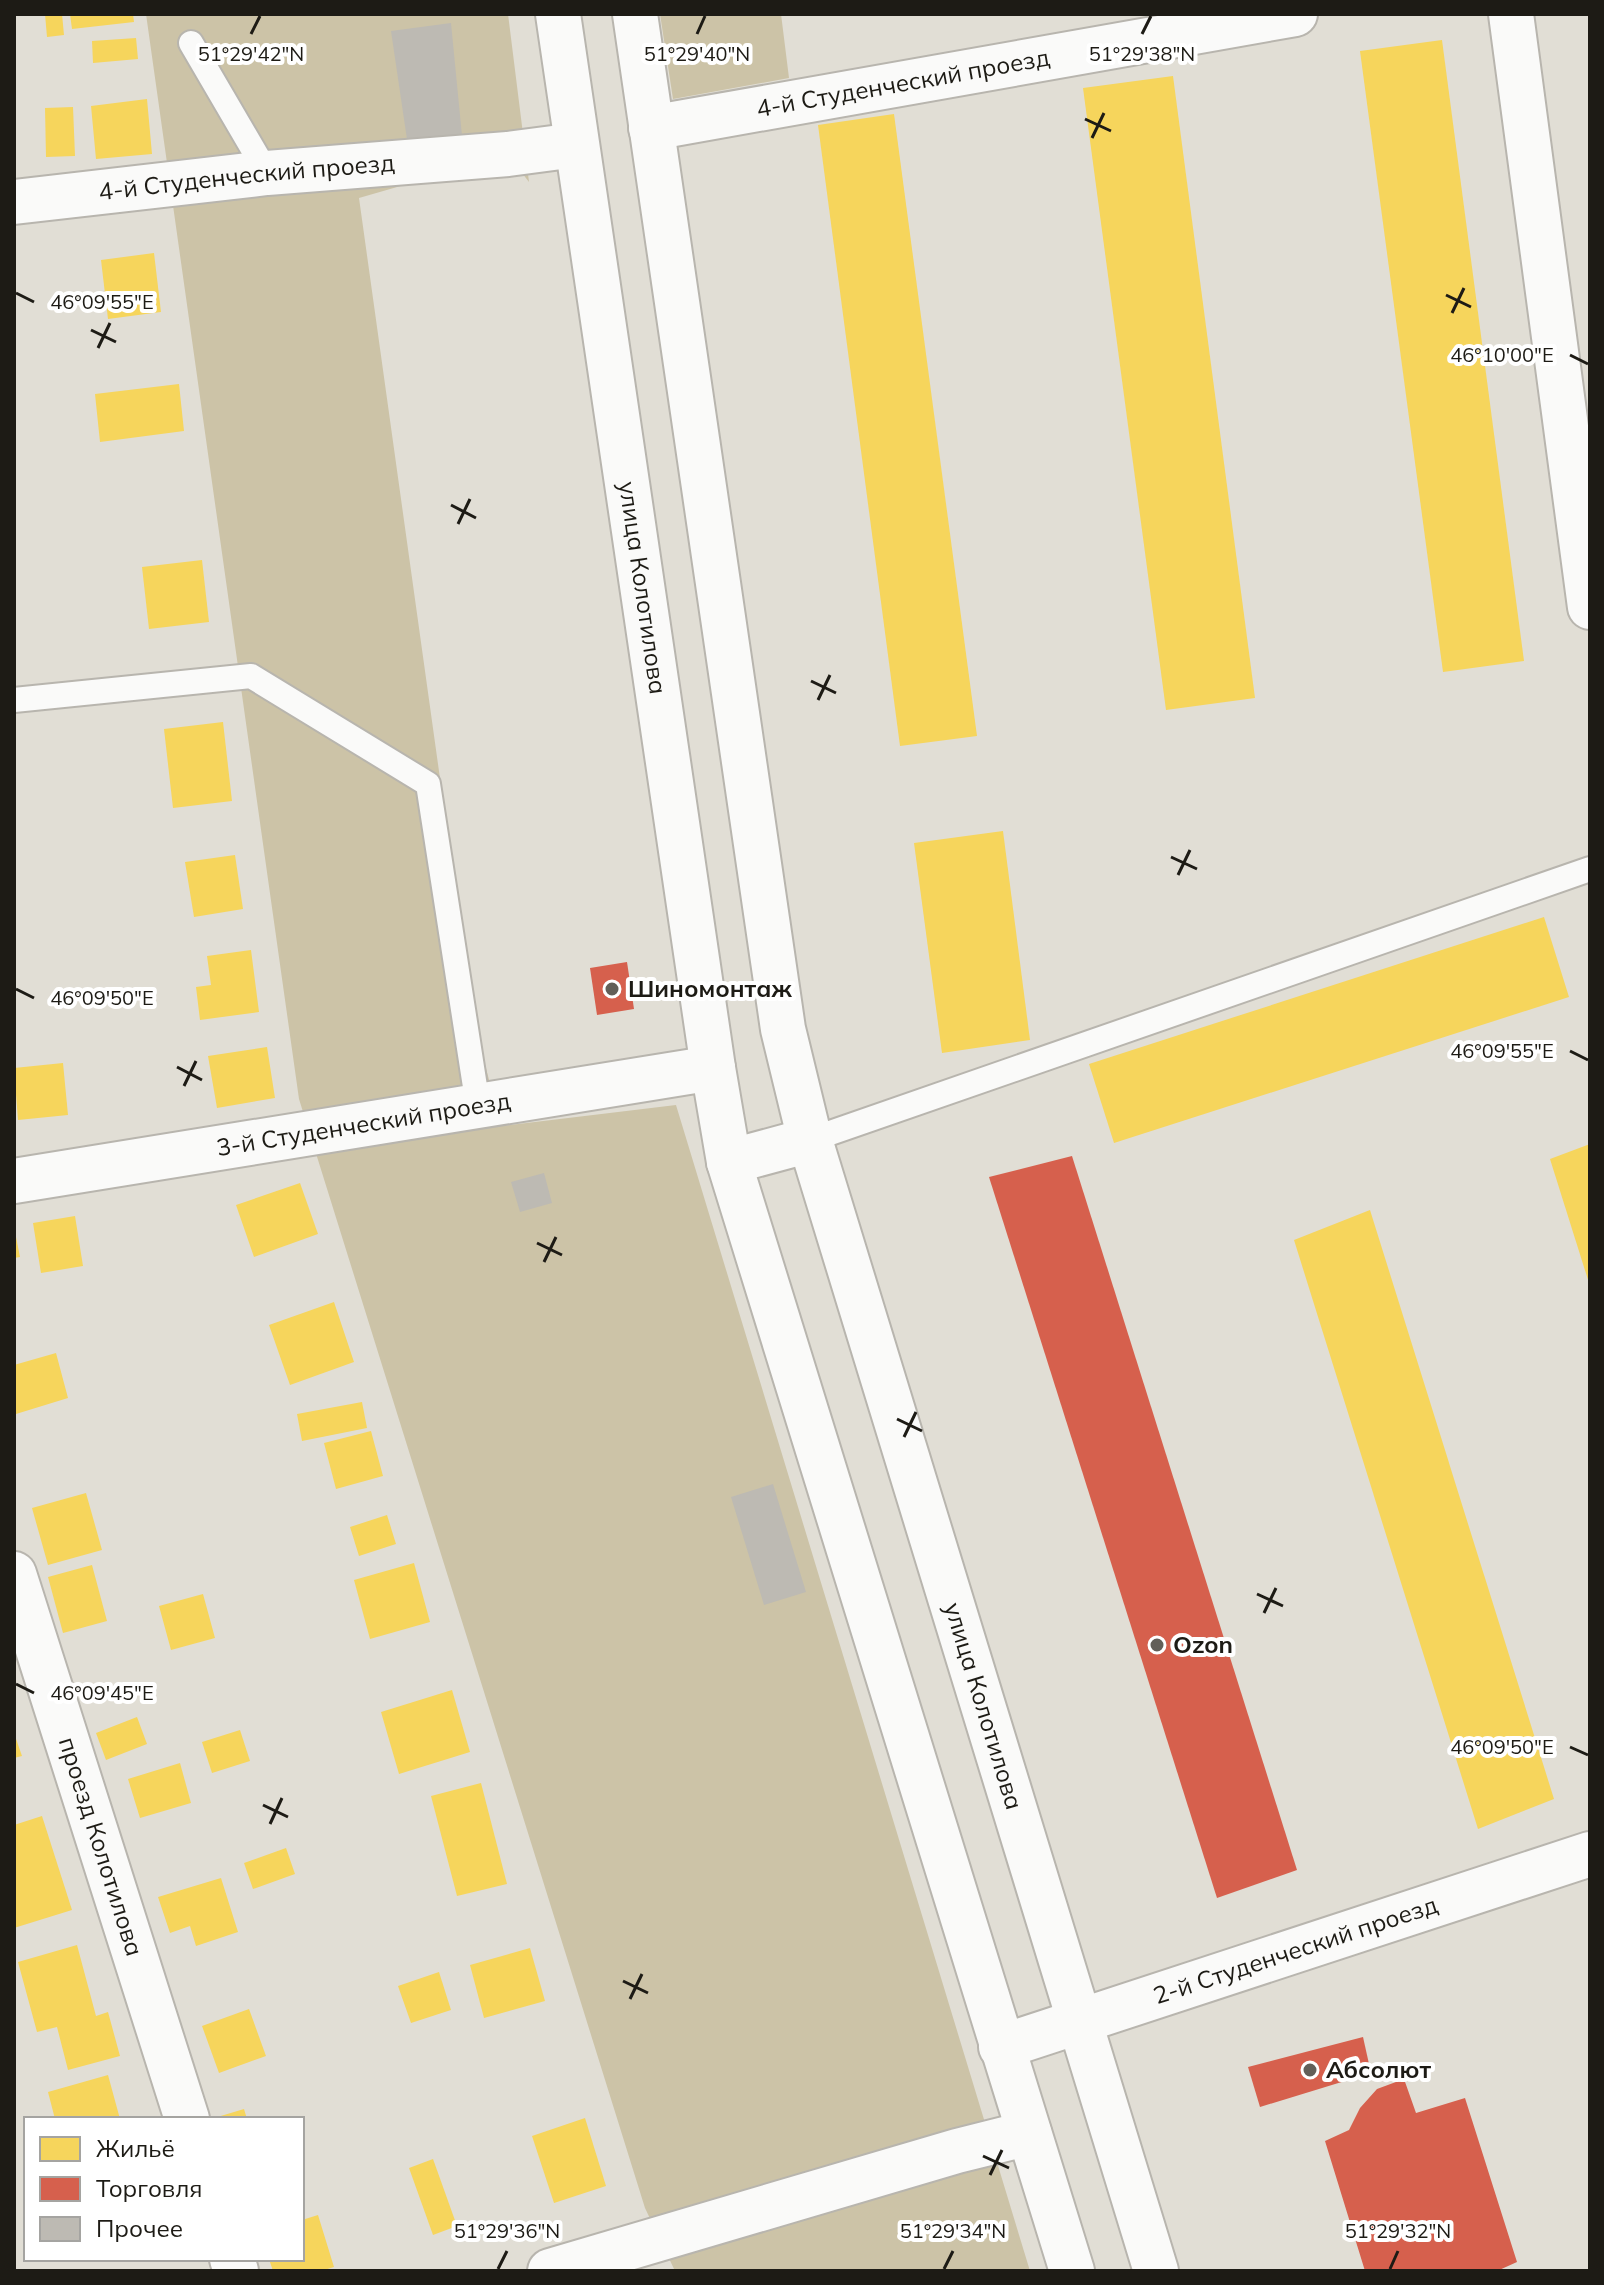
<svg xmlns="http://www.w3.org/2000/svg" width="1604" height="2285" viewBox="0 0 1604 2285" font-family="Mulish,sans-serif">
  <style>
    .green { fill: #ccc3a7 }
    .homes { fill: #f6d55c }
    .shops { fill: #d6604d }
    .building { fill: #bdbab3 }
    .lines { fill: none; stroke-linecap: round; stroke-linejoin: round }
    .service-casing { stroke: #b8b5ae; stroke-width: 28 }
    .minor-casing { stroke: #b8b5ae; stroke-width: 48 }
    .secondary-casing { stroke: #b8b5ae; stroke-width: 48 }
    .service { stroke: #fafaf9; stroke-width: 24 }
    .minor { stroke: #fafaf9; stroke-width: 44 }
    .secondary { stroke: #fafaf9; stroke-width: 44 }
    .ticks { fill: none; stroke: #1d1b15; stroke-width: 3 }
    .poi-dot { fill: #625f58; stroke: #fff; stroke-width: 3 }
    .labels { text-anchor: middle; stroke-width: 8; stroke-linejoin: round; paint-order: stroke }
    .street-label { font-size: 24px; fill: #1d1b15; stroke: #fff }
    .poi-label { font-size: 24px; font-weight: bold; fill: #1d1b15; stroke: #fff; text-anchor: start }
    .ticks-label { font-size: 20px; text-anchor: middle; fill: #1d1b15; stroke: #fff; stroke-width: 8; stroke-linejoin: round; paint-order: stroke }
  </style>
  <rect width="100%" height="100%" fill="#e1ded5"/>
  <g class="green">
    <path d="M146,14H508L529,182L508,155L359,198L474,1022L501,1126L676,1105L1030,2271H675L645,2208L299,1099Z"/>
    <path d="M660,14H781L789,78L673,99Z"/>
  </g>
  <g class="homes">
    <path d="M45,14H62L64,35L47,37Z"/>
    <path d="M70,14H133L134,22L72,29Z"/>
    <path d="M136,38L138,59L93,63L92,41Z"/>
    <path d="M1442,40L1524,661L1443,672L1360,51Z"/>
    <path d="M1173,76L1255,698L1166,710L1083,88Z"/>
    <path d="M147,99L152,154L96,159L91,106Z"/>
    <path d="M73,107L75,156L46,157L45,108Z"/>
    <path d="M894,114L977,736L900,746L818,125Z"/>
    <path d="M154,253L161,312L108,319L101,260Z"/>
    <path d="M179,384L184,431L100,442L95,394Z"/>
    <path d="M202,560L209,622L149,629L142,567Z"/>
    <path d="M223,722L232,801L173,808L164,729Z"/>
    <path d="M1003,831L1030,1040L942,1053L914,843Z"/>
    <path d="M235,855L243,909L194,917L185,862Z"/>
    <path d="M1544,917L1569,997L1114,1143L1089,1064Z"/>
    <path d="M251,950L259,1012L200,1020L196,987L211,985L207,956Z"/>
    <path d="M267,1047L275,1098L217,1108L208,1056Z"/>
    <path d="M63,1063L68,1115L18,1120L14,1068Z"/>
    <path d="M1590,1144V1283H1589L1550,1159Z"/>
    <path d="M300,1183L318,1234L254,1257L236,1205Z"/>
    <path d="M1370,1210L1554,1799L1478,1829L1294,1240Z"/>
    <path d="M75,1216L83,1266L41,1273L33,1223Z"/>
    <path d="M14,1227L20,1257L14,1258Z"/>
    <path d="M334,1302L354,1362L290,1385L269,1325Z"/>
    <path d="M56,1353L68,1398L16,1414L14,1365Z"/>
    <path d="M362,1402L367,1428L302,1441L297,1414Z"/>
    <path d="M371,1431L383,1476L336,1489L324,1443Z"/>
    <path d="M86,1493L102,1550L48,1565L32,1508Z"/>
    <path d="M387,1515L396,1544L359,1556L350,1527Z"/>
    <path d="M414,1563L430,1622L370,1639L354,1580Z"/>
    <path d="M92,1565L107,1621L63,1633L48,1577Z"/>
    <path d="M203,1594L215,1638L171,1650L159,1606Z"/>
    <path d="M452,1690L470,1752L399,1774L381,1712Z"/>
    <path d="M137,1717L147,1744L106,1760L96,1733Z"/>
    <path d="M240,1730L250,1761L212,1773L202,1742Z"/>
    <path d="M14,1733L22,1756L14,1758Z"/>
    <path d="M180,1763L191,1803L140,1818L128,1779Z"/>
    <path d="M481,1783L507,1884L457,1896L431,1796Z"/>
    <path d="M42,1816L72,1910L14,1928V1825Z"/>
    <path d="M286,1848L295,1874L253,1889L244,1863Z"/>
    <path d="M221,1878L238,1932L196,1946L190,1926L170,1933L158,1897Z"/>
    <path d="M77,1945L96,2016L108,2012L120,2056L68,2070L57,2027L37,2032L18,1962Z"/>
    <path d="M530,1948L545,2001L484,2018L470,1965Z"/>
    <path d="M439,1972L451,2010L411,2023L398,1986Z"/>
    <path d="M249,2009L266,2056L219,2073L202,2026Z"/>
    <path d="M108,2075L120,2119H55L48,2092Z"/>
    <path d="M244,2109L247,2119H214V2118Z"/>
    <path d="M585,2118L606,2186L554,2203L532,2136Z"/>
    <path d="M433,2159L457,2226L433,2235L409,2168Z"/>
    <path d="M318,2215L334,2267L321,2271H273L269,2259H302V2220Z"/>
  </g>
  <g class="shops">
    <path d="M627,962L634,1009L597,1015L590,968Z"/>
    <path d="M1072,1156L1297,1870L1217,1898L989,1177Z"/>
    <path d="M1363,2037L1371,2073L1260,2107L1248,2067Z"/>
    <path d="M1404,2079L1416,2113L1465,2098L1517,2262L1497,2271H1365L1325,2141L1349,2130L1360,2108L1377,2089Z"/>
  </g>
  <g class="building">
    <path d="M451,23L463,146L409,153L391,31Z"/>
    <path d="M544,1173L552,1203L520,1212L511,1182Z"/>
    <path d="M773,1484L806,1592L764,1605L731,1497Z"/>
  </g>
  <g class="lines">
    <g class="service-casing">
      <g id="service">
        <path d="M191,43L267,173"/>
        <path d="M14,700L251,676L428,784L478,1106"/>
        <path d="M810,1140L1590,869"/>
      </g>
    </g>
    <g class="minor-casing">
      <g id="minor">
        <path d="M1511,14L1590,607"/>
        <path id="s1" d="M651,128L1295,14"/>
        <path id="s2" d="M14,202L267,173L508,154L576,145"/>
        <path d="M729,1162L810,1140"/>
        <path id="s3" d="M14,1181L713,1068"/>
        <path id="s4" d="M14,1574L187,2119"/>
        <path id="s5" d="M1001,2047L1590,1854"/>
        <path d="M232,2259L236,2271"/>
        <path d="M550,2271L957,2151L1029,2133"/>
      </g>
    </g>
    <g class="secondary-casing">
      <g id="secondary">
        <path id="s6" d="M558,14L713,1068L729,1162L1072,2271"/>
        <path id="s7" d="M635,14L783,1029L810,1140L1156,2271"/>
      </g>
    </g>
    <use href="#service" class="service"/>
    <use href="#minor" class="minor"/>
    <use href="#secondary" class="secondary"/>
  </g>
  <path class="ticks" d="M251,34L260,16M697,34L705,16M1142,34L1151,16M1085,119L1111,131M1092,138L1104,113M16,293L34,302M1446,295L1471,307M1452,313L1464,288M91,330L116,342M98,348L110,323M1570,355L1588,364M451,505L476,518M458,524L470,499M811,681L836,693M818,700L830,675M1171,857L1197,869M1178,875L1190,850M16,989L34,998M1570,1051L1588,1060M177,1067L202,1080M184,1086L196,1061M537,1243L562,1255M544,1262L556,1237M897,1419L922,1431M904,1437L916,1412M1257,1594L1283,1606M1264,1613L1276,1588M16,1684L34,1693M1570,1747L1588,1755M263,1805L288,1817M270,1824L282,1798M623,1981L648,1993M630,1999L642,1974M983,2156L1009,2168M990,2175L1002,2150M498,2269L507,2251M944,2269L953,2251M1390,2269L1398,2251"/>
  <g class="poi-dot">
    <circle cx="612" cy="989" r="8"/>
    <circle cx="1157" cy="1645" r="8"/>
    <circle cx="1310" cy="2070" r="8"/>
  </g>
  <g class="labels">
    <g class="street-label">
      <text dy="8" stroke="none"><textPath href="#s1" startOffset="256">4-й Студенческий проезд</textPath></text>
      <text dy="8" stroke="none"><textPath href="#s2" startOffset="234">4-й Студенческий проезд</textPath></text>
      <text dy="8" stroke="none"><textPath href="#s6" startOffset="580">улица Колотилова</textPath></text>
      <text dy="8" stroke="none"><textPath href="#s3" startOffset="354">3-й Студенческий проезд</textPath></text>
      <text dy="8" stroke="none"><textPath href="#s7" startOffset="1732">улица Колотилова</textPath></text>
      <text dy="8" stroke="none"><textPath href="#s4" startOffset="286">проезд Колотилова</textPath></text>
      <text dy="8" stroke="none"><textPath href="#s5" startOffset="310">2-й Студенческий проезд</textPath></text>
    </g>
    <g class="poi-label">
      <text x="628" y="997">Шиномонтаж</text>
      <text x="1173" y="1653">Ozon</text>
      <text x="1326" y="2078">Абсолют</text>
    </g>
  </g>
  <g class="ticks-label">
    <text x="251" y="61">51°29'42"N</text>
    <text x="697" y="61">51°29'40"N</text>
    <text x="1142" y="61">51°29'38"N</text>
    <text x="102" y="309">46°09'55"E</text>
    <text x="1502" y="362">46°10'00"E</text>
    <text x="102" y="1005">46°09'50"E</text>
    <text x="1502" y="1058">46°09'55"E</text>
    <text x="102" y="1700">46°09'45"E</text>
    <text x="1502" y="1754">46°09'50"E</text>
    <text x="507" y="2238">51°29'36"N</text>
    <text x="953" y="2238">51°29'34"N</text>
    <text x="1398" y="2238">51°29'32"N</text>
  </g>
  <rect width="1604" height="2285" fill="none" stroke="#1d1b15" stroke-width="32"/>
  <rect x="24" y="2117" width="280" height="144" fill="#ffffff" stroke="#a5a4a1" stroke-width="2"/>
  <rect x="40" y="2137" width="40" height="24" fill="#f6d55c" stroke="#a5a4a1" stroke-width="2"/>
  <text x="96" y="2157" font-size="24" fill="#1d1b15">Жильё</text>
  <rect x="40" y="2177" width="40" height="24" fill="#d6604d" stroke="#a5a4a1" stroke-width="2"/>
  <text x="96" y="2197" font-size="24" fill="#1d1b15">Торговля</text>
  <rect x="40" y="2217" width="40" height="24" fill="#bdbab3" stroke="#a5a4a1" stroke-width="2"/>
  <text x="96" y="2237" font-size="24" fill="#1d1b15">Прочее</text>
</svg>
